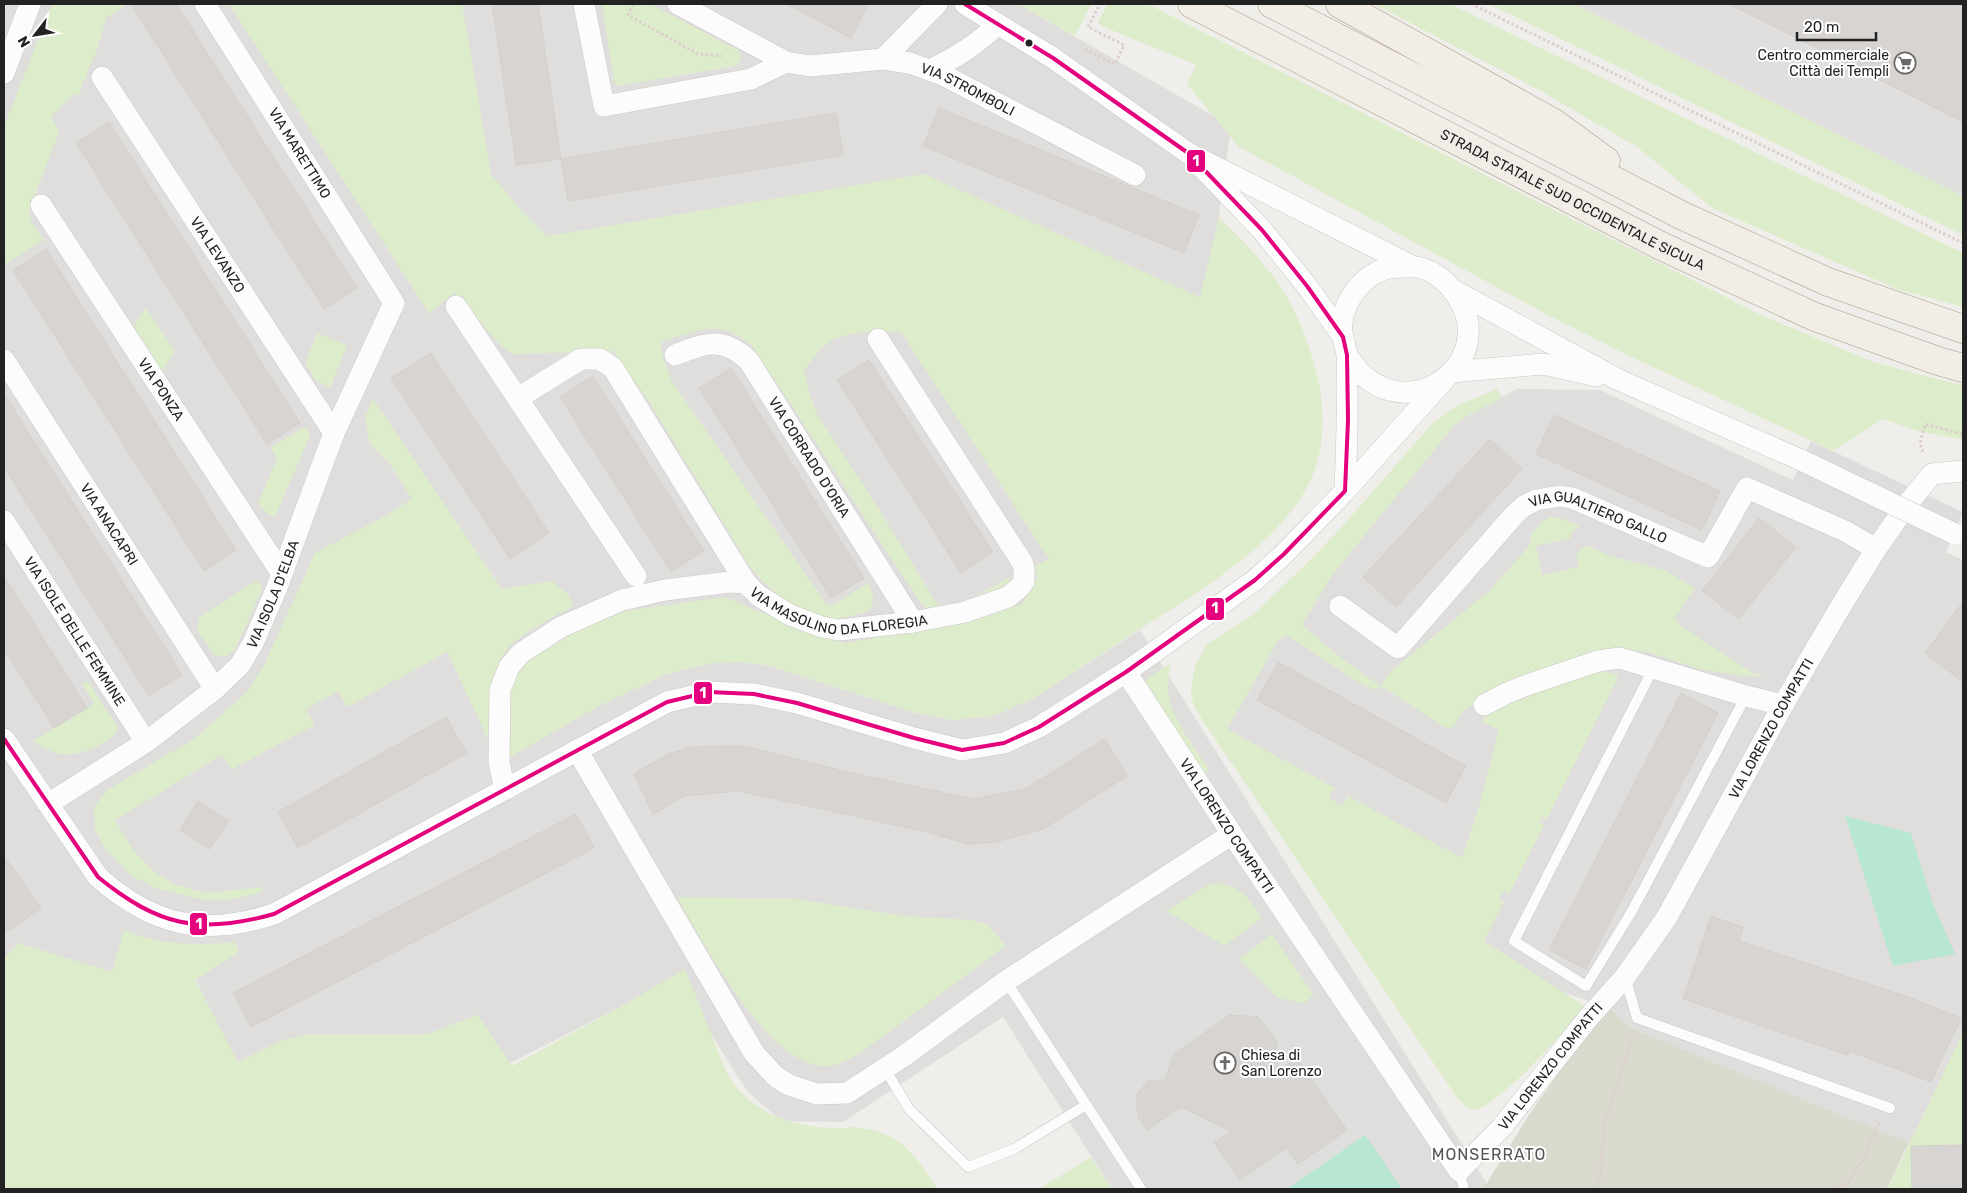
<svg xmlns="http://www.w3.org/2000/svg" width="1967" height="1193" viewBox="0 0 1967 1193" font-family="Rubik,sans-serif">
  <style>
    .residential { fill: #dfdedc }
    .religious { fill: #dededc }
    .construction { fill: #d9d9cd }
    .grass { fill: #ddeccb }
    .pitch { fill: #b7e6d2 }
    .parking { fill: #e0dfde }
    .pier { fill: #dedddd }
    .building { fill: #d7d4d2; stroke: #d3d0cc }
    .lines { fill: none; stroke-linecap: round; stroke-linejoin: round }
    .lane-casing { stroke: #c9c8c7; stroke-width: 11 }
    .street-casing { stroke: #c9c8c7; stroke-width: 22 }
    .primary-casing { stroke: #a79c86; stroke-width: 29 }
    .path { stroke: #dccecd; stroke-width: 3; stroke-dasharray: 2.5 2.5; stroke-linecap: butt }
    .lane { stroke: #fdfcfc; stroke-width: 10 }
    .street { stroke: #fdfcfc; stroke-width: 21 }
    .primary { stroke: #f3ede7; stroke-width: 28 }
    .street-bridge-casing { stroke: #c9c8c7; stroke-width: 22; stroke-linecap: butt }
    .street-bridge { stroke: #fdfcfc; stroke-width: 21 }
    .bus-1-casing { stroke: #fff; stroke-width: 8 }
    .bus-1 { stroke: #e5007d; stroke-width: 4 }
    .bus-dot { fill: #222; stroke: #fff; stroke-width: 2 }
    .labels { text-anchor: middle; stroke-width: 4; stroke-linejoin: round; paint-order: stroke }
    .poi-label { font-size: 14px; fill: #222; stroke: #fff; text-anchor: end }
    .street-label { font-size: 14px; fill: #222; stroke: #fff }
    .quarter-label { font-size: 16px; letter-spacing: 1px; fill: #555; stroke: #fff }
    .line-badge { stroke: #fff; stroke-width: 2 }
    .badge-label { font-size: 14px; text-anchor: middle; font-weight: bold; fill: #fff }
  </style>
  <rect width="100%" height="100%" fill="#f0eeeb"/>
  <g class="residential">
    <path d="M4,4H1018L1231,126L1206,310L1062,567L1016,610L832,659L707,608L549,734L595,708L666,674L711,663L741,662L767,665L916,713L951,720L993,716L1032,699L1140,630L1487,1184L1483,1189H1112L1003,1017L843,1122L781,1121L747,1091L676,979L431,1103L237,1066L193,974L128,981L4,1014Z"/>
    <path d="M1517,389L1600,390L1963,560V1189H1896L1907,1143L1641,1032L1622,1021L1612,1009L1457,956L1217,735L1256,655L1437,432Z"/>
  </g>
  <path class="religious" d="M1220,883L1236,888L1245,895L1262,918L1376,1086L1425,1162L1434,1180L1436,1189H1168L1058,1025L1053,1014V996L1068,977L1210,884Z"/>
  <path class="construction" d="M1605,1007L1612,1009L1622,1021L1641,1032L1908,1143L1887,1189H1483L1529,1115Z"/>
  <g class="grass">
    <path d="M52,4H127L106,18L99,44L78,96L74,93L51,117L59,132L29,211L31,220L44,240L5,264L4,267V127Z"/>
    <path d="M229,4H462L491,174L520,209L547,236L924,174L1200,297L1219,218C1268,264 1296,298 1314,364C1325,400 1327,443 1311,479C1282,543 1200,591 1143,627C1106,651 1069,675 1032,699L993,716L951,720L916,713L767,665L741,662L711,663L666,674L595,708L507,759L509,693L518,672L536,653L561,637L626,611L725,597L815,635L847,643L1021,605L1038,577L1035,566L1049,559L901,332C879,331 854,330 833,340C820,346 812,360 804,371L809,391L817,414L870,495L938,605L963,603L1009,578L1010,584L970,604L928,609L920,602L751,344L727,330L705,329L666,340L661,343C661,357 668,367 671,380L827,605L834,604L868,583C873,594 876,599 869,611C856,615 841,620 827,619C822,618 817,615 812,613C786,604 767,588 750,567L648,400L613,351L514,354L500,345L455,293L429,313Z"/>
    <path d="M602,4H650L738,50C743,56 742,61 736,66L618,86L614,82Z"/>
    <path d="M1018,4H1091L1075,36Z"/>
    <path d="M1108,4H1148L1763,316L1874,362L1963,386V440L1918,431L1883,419L1833,451L1623,353L1546,314L1239,147L1187,84L1196,65L1102,26L1098,22Z"/>
    <path d="M1374,4H1450L1963,253V307L1897,289L1712,208L1637,147L1539,90Z"/>
    <path d="M1489,4H1574L1963,196V235Z"/>
    <path d="M146,308L175,351L158,377L130,333Z"/>
    <path d="M317,333L347,345L330,388L315,380L305,363Z"/>
    <path d="M1497,389L1502,398L1465,417L1453,427L1333,574L1302,625L1341,658L1380,686L1391,671L1489,591L1530,545L1531,534L1542,522L1550,517H1558L1580,526L1571,533V538L1536,546L1542,575L1579,567L1576,554L1586,545L1610,556L1664,570L1695,588L1675,618L1681,626L1753,673L1763,676H1743L1699,669L1644,651L1622,650L1488,695L1463,711L1452,728L1444,727L1381,686L1375,690L1363,685L1287,635L1278,641L1227,729L1335,788L1329,798L1342,806L1348,796L1462,858L1480,803L1499,730L1481,721L1500,704L1571,679L1605,671L1619,676L1546,820L1542,817L1539,822L1544,825L1509,894L1504,891L1499,898L1504,902L1484,941L1585,1006C1556,1040 1529,1073 1494,1099C1489,1103 1484,1108 1478,1109C1469,1110 1464,1105 1458,1099L1203,721L1194,706L1191,695L1192,682L1195,666L1206,645L1253,615L1309,561L1340,529L1431,425L1449,411L1465,402Z"/>
    <path d="M373,399L502,589L552,581L568,594L574,606C549,620 505,638 498,668C492,691 492,717 489,741L447,652L347,707L338,691L306,709L315,725L232,769L222,755L115,820L134,851L154,872L177,885L206,893L262,887V892L230,900H205L158,889L132,876L104,847L95,830L94,807L107,790L194,739L249,690L265,663L315,553L385,516L412,499L389,463L370,444L365,417Z"/>
    <path d="M305,426L310,435L275,517L266,513L258,503L277,458L271,448Z"/>
    <path d="M256,581L263,587L235,650L225,656L215,655L197,631L199,617Z"/>
    <path d="M1168,665H1171L1169,670L1168,691L1171,707L1185,734L1208,768L1207,774L1202,772L1145,682L1149,677Z"/>
    <path d="M88,681L117,726L118,730C110,745 78,756 62,754C52,753 42,746 33,741L94,704L82,684Z"/>
    <path d="M1220,883C1244,888 1249,900 1262,918L1225,946L1166,911L1210,884Z"/>
    <path d="M677,897L796,899L905,916L972,920L988,925L1006,946L859,1054C848,1060 837,1067 823,1066C765,1062 705,944 677,897Z"/>
    <path d="M124,930C159,945 198,946 235,942L239,952L195,980L238,1062L278,1042L304,1035L427,1034L478,1015L512,1066L622,1006L685,969L727,1074C750,1112 791,1127 834,1128C840,1129 847,1127 853,1127C869,1128 886,1133 899,1142C916,1153 926,1174 938,1189H4V958L18,943L112,972Z"/>
    <path d="M1272,934L1314,995L1304,1003L1278,998L1239,959Z"/>
    <path d="M1963,1033V1189H1887Z"/>
    <path d="M1091,1157L1112,1189H1039Z"/>
  </g>
  <g class="pitch">
    <path d="M1845,816L1911,833L1932,902L1955,954L1893,966Z"/>
    <path d="M1365,1135L1402,1189H1287Z"/>
  </g>
  <path class="parking" d="M1574,4H1729L1963,122V196Z"/>
  <path class="pier" d="M1811,441L1963,512L1946,552L1793,480Z"/>
  <g class="building">
    <path d="M131,4H176L357,288L324,309Z"/>
    <path d="M492,4H538L561,159L516,165Z"/>
    <path d="M787,4H868L851,38Z"/>
    <path d="M1729,4H1963V122Z"/>
    <path d="M939,108L1199,215L1184,253L923,146Z"/>
    <path d="M836,113L843,155L568,201L561,159Z"/>
    <path d="M109,122L300,423L267,444L76,143Z"/>
    <path d="M46,249L236,550L204,571L13,270Z"/>
    <path d="M431,353L549,533L510,559L391,378Z"/>
    <path d="M869,360L993,552L961,573L837,380Z"/>
    <path d="M731,368L864,578L831,598L699,388Z"/>
    <path d="M593,376L704,551L671,572L560,397Z"/>
    <path d="M4,394L182,675L149,696L4,467Z"/>
    <path d="M1554,415L1720,491L1702,530L1536,454Z"/>
    <path d="M1490,439L1522,469L1396,607L1363,577Z"/>
    <path d="M1759,518L1796,547L1739,619L1702,591Z"/>
    <path d="M4,576L87,708L54,728L4,649Z"/>
    <path d="M1963,602V682L1925,653Z"/>
    <path d="M1278,662L1466,766L1446,803L1257,700Z"/>
    <path d="M1681,693L1718,713L1586,969L1549,950Z"/>
    <path d="M446,717L467,753L298,848L278,812Z"/>
    <path d="M1105,739L1127,776L1043,829L996,842L968,844L927,832L739,791L684,796L653,814L634,774L668,754L693,747L744,746L843,771L973,799L1025,789Z"/>
    <path d="M198,801L228,821L210,849L180,830Z"/>
    <path d="M576,814L594,848L251,1027L233,993Z"/>
    <path d="M4,856L41,908L4,934Z"/>
    <path d="M1711,916L1743,927L1739,941L1908,997L1961,1018L1931,1082L1849,1051L1848,1055L1683,999Z"/>
    <path d="M1230,1015L1258,1017L1276,1040L1278,1071L1296,1058L1347,1130L1298,1164L1286,1148L1240,1180L1214,1143L1231,1131L1181,1107L1147,1130L1139,1118L1136,1104L1137,1094L1148,1081L1165,1080L1174,1054Z"/>
    <path d="M1963,1145V1189H1912L1911,1146Z"/>
  </g>
  <g class="lines">
    <g class="lane-casing">
      <g id="lane">
        <path d="M1654,667L1514,941L1586,986L1632,911L1746,696"/>
        <path d="M1625,977L1637,1018L1890,1108"/>
        <path d="M1006,981L1141,1189"/>
        <path d="M885,1069L909,1109L968,1167L1014,1149L1086,1105"/>
        <path d="M1459,1171L1464,1189"/>
      </g>
    </g>
    <g class="street-casing">
      <g id="street">
        <path d="M584,4L604,106L751,79L786,62"/>
        <path id="s1" d="M678,4L786,62L810,66L883,59L910,63L943,75L1135,175"/>
        <path d="M965,4L1053,58L1188,153L1412,266"/>
        <path d="M883,59L937,4"/>
        <path d="M930,70C957,57 976,45 998,24"/>
        <path d="M4,73L30,4"/>
        <path id="s2" d="M102,77L334,433"/>
        <path d="M1199,164L1262,230L1307,286L1343,337"/>
        <path id="s3" d="M41,205L282,574"/>
        <path d="M1455,291L1619,380L1801,460"/>
        <path d="M456,306L636,576"/>
        <path id="s4" d="M675,355C705,343 723,336 749,361L913,622"/>
        <path id="s5" d="M4,360L215,689"/>
        <path d="M1451,372L1543,364L1597,376"/>
        <path d="M518,398L581,359H600L613,368L746,583"/>
        <path d="M1345,491C1346,457 1348,423 1347,389C1347,378 1348,366 1347,355C1345,344 1340,333 1342,322C1345,298 1365,273 1389,268C1395,267 1402,267 1408,267C1431,265 1451,284 1461,303C1496,371 1395,435 1347,355"/>
        <path id="s6" d="M4,521L146,742"/>
        <path id="s7" d="M1340,606L1398,648L1514,515L1524,506L1536,500L1560,496L1572,498L1708,557L1747,488L1845,531L1876,549"/>
        <path id="s8" d="M1126,672L1232,834L1459,1171L1502,1127L1589,1017L1625,977L1667,917L1783,705L1838,611L1876,549L1909,502L1932,474L1963,471"/>
        <path d="M1484,705L1507,693L1530,684L1598,661L1620,658L1746,696L1783,705"/>
        <path d="M4,739L98,877C153,926 204,937 274,914L667,702L709,692L754,694L797,703L914,738L962,750L1004,743L1039,727L1126,672L1255,580L1284,554L1345,491L1444,380"/>
        <path d="M577,750L754,1053L776,1077L789,1085L817,1094L847,1093L904,1056L1006,981L1232,834"/>
        <path id="s9" d="M505,789L499,763L500,690L509,667L521,653L561,627L622,600L665,590L730,582L746,583L759,596L790,615L822,627L839,630L913,622L965,612L1008,597L1020,587L1024,581V568L1022,562L878,339"/>
        <path id="s10" d="M48,804L146,742L215,689L240,665L253,643L276,590L334,433L394,303L205,4"/>
      </g>
    </g>
    <g class="primary-casing">
      <g id="primary">
        <path id="s11" d="M1192,4L1661,246L1815,317L1938,361L1963,368"/>
        <path d="M1272,4L1683,216L1828,282L1963,329"/>
        <path d="M1340,4L1554,123L1606,161"/>
      </g>
    </g>
    <g class="path">
      <path d="M633,4L628,15L698,54L722,56"/>
      <path d="M1471,4L1963,243"/>
      <path d="M1085,49L1115,64L1124,45L1088,27L1100,4"/>
      <path d="M1923,452L1920,443L1925,424L1962,434L1963,431"/>
      <path d="M1596,1188L1602,1189"/>
      <path d="M1596,1189L1600,1176L1604,1126L1633,1036"/>
      <path d="M1830,1189L1848,1183L1863,1159L1879,1123"/>
    </g>
    <use href="#lane" class="lane"/>
    <use href="#street" class="street"/>
    <use href="#primary" class="primary"/>
    <g class="street-bridge-casing">
      <path id="street-bridge" d="M1801,460L1955,534"/>
    </g>
    <use href="#street-bridge" class="street-bridge"/>
    <g class="bus-1-casing">
      <path id="bus-1" d="M4,739L98,877C158,926 199,935 274,914L667,702L709,692L754,694L797,703L914,738L962,750L1004,743L1039,727L1126,672L1255,580L1284,554L1345,491L1348,420L1347,355L1343,337L1307,286L1262,230L1188,153L1053,58L965,4"/>
    </g>
    <use href="#bus-1" class="bus-1"/>
  </g>
  <defs>
    <g id="supermarket-ring" transform="scale(1.125)"><circle r="9.5" fill="#fff" stroke="#6a6968" stroke-width="1.5"/><path d="M-6-5.5h2.5l.6 2H6L4.5 2H-2.5L-4.4-4H-6ZM-1.5 3.2a1.3 1.3 0 1 0 .1 0ZM3 3.2a1.3 1.3 0 1 0 .1 0Z" fill="#6a6968"/></g>
    <g id="church-ring" transform="scale(1.125)"><circle r="9.5" fill="#fff" stroke="#6a6968" stroke-width="1.5"/><path d="M-1.2-6h2.4v3.5h3.3v2.4h-3.3V6h-2.4V-.1h-3.3v-2.4h3.3Z" fill="#6a6968"/></g>
  </defs>
  <g fill-rule="evenodd">
    <use href="#supermarket-ring" x="1905" y="63"/>
    <use href="#church-ring" x="1225" y="1063"/>
  </g>
  <circle class="bus-dot" cx="1029" cy="43" r="4.5"/>
  <g class="labels">
    <g class="poi-label">
      <text x="1889" y="60">Centro commerciale<tspan x="1889" dy="16">Città dei Templi</tspan></text>
      <text x="1241" y="1060" text-anchor="start">Chiesa di<tspan x="1241" dy="16">San Lorenzo</tspan></text>
    </g>
    <g class="street-label">
      <text dy="5" stroke="none"><textPath href="#s1" startOffset="311">VIA STROMBOLI</textPath></text>
      <text transform="translate(300 153) rotate(58)" y="5">VIA MARETTIMO</text>
      <text dy="5" stroke="none"><textPath href="#s11" startOffset="428">STRADA STATALE SUD OCCIDENTALE SICULA</textPath></text>
      <text dy="5" stroke="none"><textPath href="#s2" startOffset="212">VIA LEVANZO</textPath></text>
      <text dy="5" stroke="none"><textPath href="#s3" startOffset="220">VIA PONZA</textPath></text>
      <text dy="5" stroke="none"><textPath href="#s4" startOffset="194">VIA CORRADO D'ORIA</textPath></text>
      <text dy="5" stroke="none"><textPath href="#s5" startOffset="195">VIA ANACAPRI</textPath></text>
      <text dy="5" stroke="none"><textPath href="#s7" startOffset="341">VIA GUALTIERO GALLO</textPath></text>
      <text dy="5" stroke="none"><textPath href="#s10" startOffset="316">VIA ISOLA D'ELBA</textPath></text>
      <text dy="5" stroke="none"><textPath href="#s9" startOffset="485">VIA MASOLINO DA FLOREGIA</textPath></text>
      <text dy="5" stroke="none"><textPath href="#s6" startOffset="131">VIA ISOLE DELLE FEMMINE</textPath></text>
      <text dy="5" stroke="none"><textPath href="#s8" startOffset="1144">VIA LORENZO COMPATTI</textPath></text>
      <text dy="5" stroke="none"><textPath href="#s8" startOffset="184">VIA LORENZO COMPATTI</textPath></text>
      <text dy="5" stroke="none"><textPath href="#s8" startOffset="739">VIA LORENZO COMPATTI</textPath></text>
    </g>
    <g class="quarter-label">
      <text x="1489" y="1160">MONSERRATO</text>
    </g>
  </g>
  <g class="line-badge">
    <rect x="1186" y="149" width="20" height="24" rx="5" fill="#e5007d"/>
    <rect x="1205" y="597" width="20" height="24" rx="5" fill="#e5007d"/>
    <rect x="693" y="681" width="20" height="24" rx="5" fill="#e5007d"/>
    <rect x="189" y="912" width="19" height="24" rx="5" fill="#e5007d"/>
  </g>
  <g class="badge-label">
    <text x="1196" y="166">1</text>
    <text x="1215" y="613">1</text>
    <text x="703" y="698">1</text>
    <text x="199" y="929">1</text>
  </g>
  <rect width="1967" height="1193" fill="none" stroke="#222222" stroke-width="10"/>
  <g transform="translate(35 35) rotate(239)" stroke="#ffffff" stroke-width="4" paint-order="stroke">
  <path d="M0-4L9 19L0 12L-9 19Z" fill="#222222"/>
  <text y="-8" font-size="14" font-weight="bold" text-anchor="middle" fill="#222222">N</text>
  </g>
  <path d="M1797 32v8h79v-8" fill="none" stroke="#222222" stroke-width="2.5"/>
  <text x="1804" y="32" font-size="15" fill="#222222" stroke="#ffffff" stroke-width="4" paint-order="stroke">20 m</text>
</svg>
